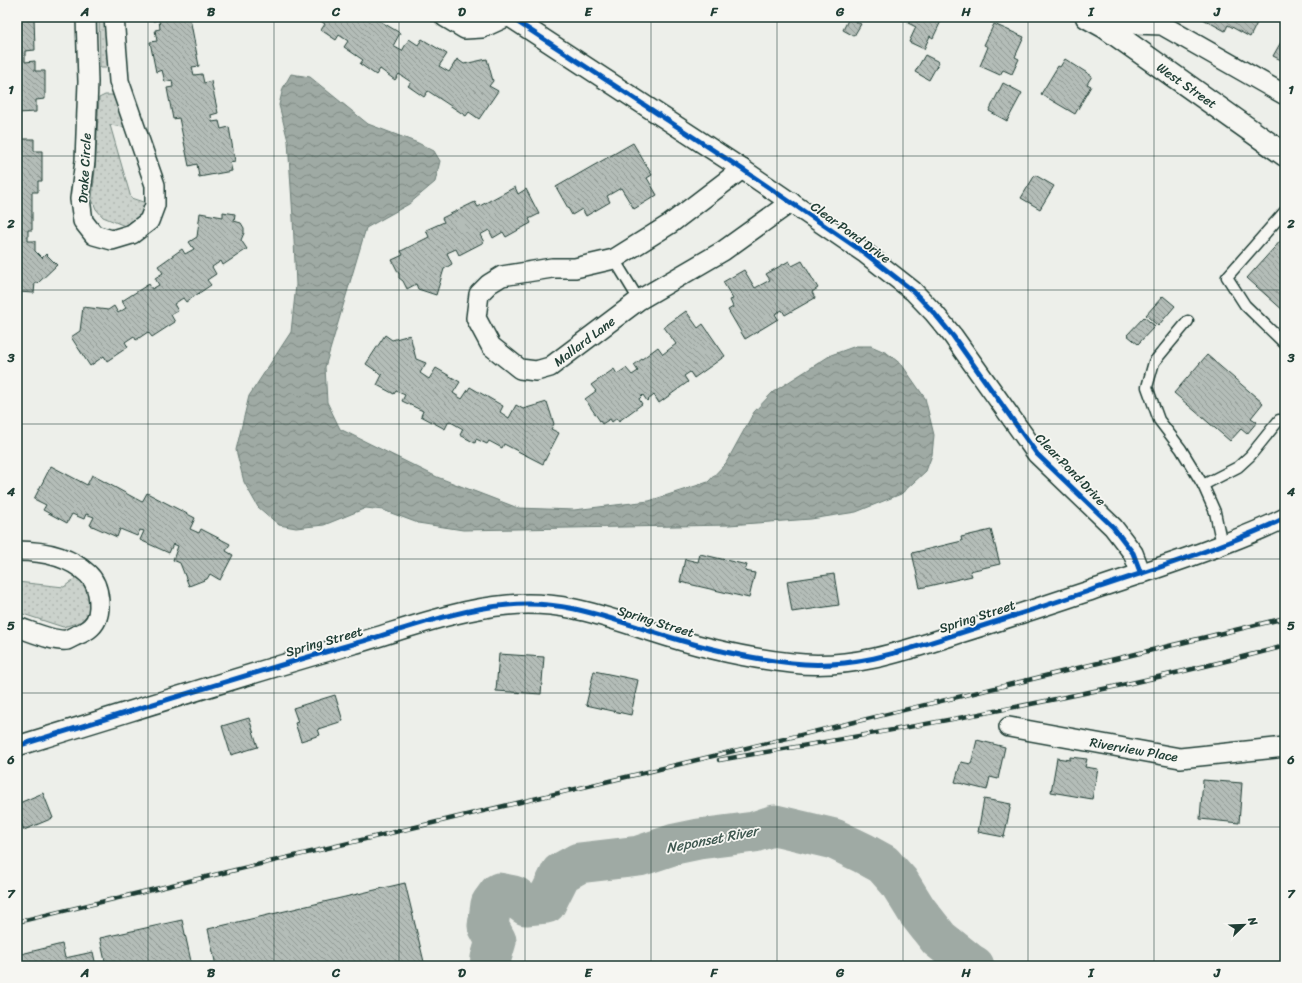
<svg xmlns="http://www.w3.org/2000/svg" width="1302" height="983" viewBox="0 0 1302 983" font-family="Sriracha,sans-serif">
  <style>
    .green { fill: url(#green-dots); stroke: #758880 }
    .water { fill: url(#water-waves); stroke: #6c7e77 }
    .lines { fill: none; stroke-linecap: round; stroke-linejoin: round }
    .river { stroke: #9faaa4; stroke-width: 41 }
    .building { fill: url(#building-back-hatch); stroke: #1f3d34 }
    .lane-casing { stroke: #1f3d34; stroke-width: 13 }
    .street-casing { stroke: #1f3d34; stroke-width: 22 }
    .secondary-casing { stroke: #1f3d34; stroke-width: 25 }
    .lane { stroke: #f6f6f2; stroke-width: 10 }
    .street { stroke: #f6f6f2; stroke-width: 19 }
    .secondary { stroke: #f6f6f2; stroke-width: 22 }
    .rail-casing { stroke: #1f3d34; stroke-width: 4.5 }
    .rail { stroke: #f6f6f2; stroke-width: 3; stroke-dasharray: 9; stroke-linecap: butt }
    .cycleway-casing { stroke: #f6f6f2; stroke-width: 8 }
    .cycleway { stroke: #0057b8; stroke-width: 5 }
    .grid { fill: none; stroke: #1f3d34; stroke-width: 1; stroke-opacity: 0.55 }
    .labels { text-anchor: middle; stroke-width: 3.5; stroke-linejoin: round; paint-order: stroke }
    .street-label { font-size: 13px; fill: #1f3d34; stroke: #f6f6f2 }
    .water-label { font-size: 14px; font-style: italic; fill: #3f5850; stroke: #f6f6f2 }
    .neatline { fill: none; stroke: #1f3d34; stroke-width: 1.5 }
    .grid-label { font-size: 13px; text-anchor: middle; font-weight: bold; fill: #1f3d34 }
  </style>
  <defs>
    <pattern id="green-dots" width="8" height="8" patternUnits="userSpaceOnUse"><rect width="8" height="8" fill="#cbd2cc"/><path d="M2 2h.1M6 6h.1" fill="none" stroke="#aeb5b0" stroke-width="1.8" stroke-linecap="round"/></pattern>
    <pattern id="water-waves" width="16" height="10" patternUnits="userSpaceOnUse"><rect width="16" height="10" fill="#9faaa4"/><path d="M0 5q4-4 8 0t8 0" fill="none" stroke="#818c86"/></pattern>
    <pattern id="building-back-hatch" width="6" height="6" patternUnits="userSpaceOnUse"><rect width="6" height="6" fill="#b4bdb8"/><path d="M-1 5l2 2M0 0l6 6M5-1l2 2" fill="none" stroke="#929b96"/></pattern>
  </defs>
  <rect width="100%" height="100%" fill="#edefea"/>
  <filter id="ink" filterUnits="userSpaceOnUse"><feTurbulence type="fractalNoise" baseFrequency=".025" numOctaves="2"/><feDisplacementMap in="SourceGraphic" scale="8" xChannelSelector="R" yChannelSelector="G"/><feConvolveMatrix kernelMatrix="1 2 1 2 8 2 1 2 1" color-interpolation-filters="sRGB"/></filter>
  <g filter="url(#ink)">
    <g class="green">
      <path d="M99,17H109L111,65L106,68H100Z"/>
      <path d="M105,95H112L118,100L129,128L110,125L131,198L152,205L143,210L139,220L125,226L103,217L96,209L92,199L95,170L99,98Z"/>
      <path d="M78,576L88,581L93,596L90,612L80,622L63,627L17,612V582L64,587Z"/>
    </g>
    <path class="water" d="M291,74L310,77L368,124L418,143L434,151L440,161L435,182L409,204L366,228L325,367L327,402L340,429L437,477L518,508L574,510L649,501L708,482L726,463L754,412L773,392L831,355L856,346H871L887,353L902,365L925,398L934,435L932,455L926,471L901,494L856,512L811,519L729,525L463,530L418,523L383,510L366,508L324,525L296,528L279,525L258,507L244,482L236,450L249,396L291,332L296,285L293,218L288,141L279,105L283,88Z"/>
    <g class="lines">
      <path class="river" d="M490,966L491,958L496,941L488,926L491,904L499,893L514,896L526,905L546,903L561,873L579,863L639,856L675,844L699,839L754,832L775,825L834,839L863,853L883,864L899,882L917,911L939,939L969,963L974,966"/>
    </g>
    <g class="building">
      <path d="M17,17H34L35,50L25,51V62L35,61V71H45V99L36,100V112L17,113Z"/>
      <path d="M153,17H195L190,18L199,66L192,67L194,75L202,74L204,83L211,81L218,113L211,115L212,122L219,121L221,129L229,127L235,161L230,162L232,171L199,177L197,164L189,166L179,118L173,119L167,88L173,87L172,80L165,82L162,70L156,72L150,42L157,41L155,30L160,29L159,20L153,21Z"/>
      <path d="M315,17H373L400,33L393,46L402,51L409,39L418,45L422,39L447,54L439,66L449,72L457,59L464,64L487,59L493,81L489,86L498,91L479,119L469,112L466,116L428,91L424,97L408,86L411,82L399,74L395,80L380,69L376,75L360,64L363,60L344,47L348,41L339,35L336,40L321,30L325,24Z"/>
      <path d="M911,17H943L933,38L930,36L924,49L909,42L916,27L908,23Z"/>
      <path d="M1204,17H1260L1250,37L1228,25L1225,31L1203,19Z"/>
      <path d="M849,18L861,24L854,36L843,30Z"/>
      <path d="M994,24L1024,37L1015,57L1019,59L1012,74L1003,70L1000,75L980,66L988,47L984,45Z"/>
      <path d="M1285,35V62L1273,56Z"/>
      <path d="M925,55L939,62L929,80L915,72Z"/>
      <path d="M1065,59L1092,76L1087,84L1091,86L1075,114L1041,94L1058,66L1060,67Z"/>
      <path d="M1003,83L1022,93L1007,121L989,111Z"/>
      <path d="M17,139H34V151H42V181H38V192H32V230H28V241H35V251L42,258L46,254L57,265L38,283H35L34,293L17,292Z"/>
      <path d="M633,143L652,175L647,178L657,195L634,209L621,188L607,196L610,202L586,216L582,209L572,215L556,187Z"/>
      <path d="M1035,175L1054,186L1040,209L1021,198Z"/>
      <path d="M515,187L518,194L526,189L539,214L529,219L531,223L506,237L503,232L493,238L489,230L480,235L484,242L459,255L456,249L447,253L452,264L444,269L436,295L418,289L416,284L407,289L403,281L399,278V274L392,260L403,255L401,251L429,237L426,230L444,222L442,218L475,202L478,207Z"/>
      <path d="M223,212L235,214L234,221L241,223L244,228V233L241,240L247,249L223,265L221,261L212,267L216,274L207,280L211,285L186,302L183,298L174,304L178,311L171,315L175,322L152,337L148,332L136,340L134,336L125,342L128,347L107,361L104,356L90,366L71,337L80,331L83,307L108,310L114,306L118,313L126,308L122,301L149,284L152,289L159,285L155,278L163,273L158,266L182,249L185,254L194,249L189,242L197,237L200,213L223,217Z"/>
      <path d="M1283,238L1285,240V312L1247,278Z"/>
      <path d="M789,261L792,266L802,261L818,288L812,292L815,298L785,315L782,310L775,314L778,319L745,339L728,310L733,307L730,300L733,299L723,282L744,270L755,288L770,280L766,274Z"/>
      <path d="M1163,296L1175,306L1158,326L1146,315Z"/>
      <path d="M686,311L698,328L703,324L725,356L694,378L690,372L684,376L688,382L659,403L654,395L647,401L643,395L639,399L642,404L619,421L617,418L612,422L610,419L602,424L585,399L596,391L591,385L614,369L617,374L626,368L632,375L638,371L634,365L658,347L663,354L676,344L664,327Z"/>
      <path d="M1144,317L1155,326L1138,344L1127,335Z"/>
      <path d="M385,335L392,340L410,335L416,359L426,363L420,373L429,379L436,368L460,382L453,393L462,399L470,387L503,406L500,412L509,418L516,405L523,409L547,402L554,424L551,429L559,433L543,464L504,444L502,448L489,441L487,444L476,439L475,443L460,435L463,429L449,421L445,429L421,416L423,411L402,401L405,395L396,391L394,394L377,385L382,375L366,364Z"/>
      <path d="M1207,355L1263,403L1251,418L1257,422L1247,434L1241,429L1230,441L1174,393Z"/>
      <path d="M51,466L87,485L92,475L142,502L147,493L195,518L190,529L199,533L201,529L230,544L226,551L233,555L220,580L210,574L207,579L189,586L180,563L173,560L178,546L173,544L169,553L140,540L144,531L140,530L137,536L120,529L117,537L90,525L94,517L86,514L84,519L72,514L67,523L43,510L46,505L34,499Z"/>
      <path d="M991,530L1000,564L970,571L972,576L920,588L912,553L962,541L961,537Z"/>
      <path d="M700,554L747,565L745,571L755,573L749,598L680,582L685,559L698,562Z"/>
      <path d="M834,574L839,605L792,612L787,581Z"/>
      <path d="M499,654L544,657L541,694L496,691Z"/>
      <path d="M594,671L638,680L631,715L586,705Z"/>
      <path d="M335,695L343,721L318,729L320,735L301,741L295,723L298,722L293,708Z"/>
      <path d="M249,718L258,747L231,755L222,726Z"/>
      <path d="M977,740L1005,747L998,779L990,777L987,790L955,782L961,762L971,764Z"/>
      <path d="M1070,757L1087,759L1085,767L1098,769L1092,799L1051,792L1057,758L1070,760Z"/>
      <path d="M1203,780L1242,783L1239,823L1200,819Z"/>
      <path d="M43,793L53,818L24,830L17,812V804Z"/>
      <path d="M984,799L1011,804L1004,837L978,832Z"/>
      <path d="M405,883L425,966H216L208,929Z"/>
      <path d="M182,920L192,966H106L100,938Z"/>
      <path d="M62,944L65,958L93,952L96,966H17V955Z"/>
    </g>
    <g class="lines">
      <g class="lane-casing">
        <g id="lane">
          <path d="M1285,211L1227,277L1245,305L1285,344"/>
          <path d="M614,259L639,300"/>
          <path d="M1188,321L1154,362L1147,387L1159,420L1181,449L1203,485L1215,512L1222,545"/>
          <path d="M1203,485L1238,467L1250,456L1279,420"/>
        </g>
      </g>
      <g class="street-casing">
        <g id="street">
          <path d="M86,17L88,82L85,161L80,199L83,221L94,235L112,240L132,234L149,221L155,205V185L119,81L114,17"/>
          <path d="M445,17L465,29L482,28L506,17"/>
          <path d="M510,17L742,169L866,254L913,291L934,313L953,336L1037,454L1113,527L1133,553L1141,574"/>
          <path d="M1105,27L1135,24L1162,25L1285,95"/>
          <path d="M742,169L670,224L614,259L575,268H552L502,276L489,284L479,294L476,318L491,346L520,369L536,371L550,367L639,300L723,251L791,202"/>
          <path d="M17,551C42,551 69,556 88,574C100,585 104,615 91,627C87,631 80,634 75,636C73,637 69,639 67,640C54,642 30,631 17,627"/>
          <path d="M1009,727L1180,758L1285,747"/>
          <path d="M17,746C129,712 241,676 353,644C403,630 457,609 508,605C561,600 600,615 650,631C696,646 743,658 792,663C851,670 905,651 960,633C1002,620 1044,606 1086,592C1132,576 1179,562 1224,544C1245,536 1265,528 1285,518"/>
        </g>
      </g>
      <g class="secondary-casing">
        <path id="secondary" d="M1087,17L1105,27L1285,155"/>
      </g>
      <use href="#lane" class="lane"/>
      <use href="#street" class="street"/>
      <use href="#secondary" class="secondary"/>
      <g class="rail-casing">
        <g id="rail">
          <path d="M719,760C909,728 1099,695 1285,646"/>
          <path d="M17,922L647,772L1285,618"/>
        </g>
      </g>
      <use href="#rail" class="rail"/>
      <g class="cycleway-casing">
        <g id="cycleway">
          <path d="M510,17L742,169L866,254L913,291L934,313L953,336L1037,454L1113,527L1133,553L1141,574"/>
          <path d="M17,746C129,712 241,676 353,644C403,630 457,609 508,605C561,600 600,615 650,631C696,646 743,658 792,663C851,670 905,651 960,633C1002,620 1044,606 1086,592C1132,576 1179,562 1224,544C1245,536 1265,528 1285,518"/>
        </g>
      </g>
      <use href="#cycleway" class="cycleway"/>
    </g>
  </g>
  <path class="grid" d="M148,17V966M274,17V966M399,17V966M525,17V966M651,17V966M777,17V966M903,17V966M1028,17V966M1154,17V966M17,156H1285M17,290H1285M17,424H1285M17,559H1285M17,693H1285M17,827H1285"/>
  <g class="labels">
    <g class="street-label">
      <text transform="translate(1187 85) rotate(35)" y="5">West Street</text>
      <text transform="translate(84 168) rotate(-87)" y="5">Drake Circle</text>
      <text transform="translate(851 232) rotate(36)" y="5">Clear Pond Drive</text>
      <text transform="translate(584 341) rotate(-37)" y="5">Mallard Lane</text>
      <text transform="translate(1071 469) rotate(46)" y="5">Clear Pond Drive</text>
      <text transform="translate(977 616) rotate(-18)" y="5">Spring Street</text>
      <text transform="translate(656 621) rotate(17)" y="5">Spring Street</text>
      <text transform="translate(324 641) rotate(-16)" y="5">Spring Street</text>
      <text transform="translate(1134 749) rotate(10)" y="5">Riverview Place</text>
    </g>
    <g class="water-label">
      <text transform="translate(712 839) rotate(-11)" y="5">Neponset River</text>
    </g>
  </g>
  <rect width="1302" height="983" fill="none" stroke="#f6f6f2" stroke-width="44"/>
  <g transform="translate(1244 925) rotate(67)" stroke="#f6f6f2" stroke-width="3" paint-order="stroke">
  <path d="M0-3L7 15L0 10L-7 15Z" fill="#1f3d34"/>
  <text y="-6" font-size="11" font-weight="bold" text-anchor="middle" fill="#1f3d34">N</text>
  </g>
  <rect x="22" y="22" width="1258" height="939" class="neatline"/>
  <g class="grid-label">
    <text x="85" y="16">A</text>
    <text x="211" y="16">B</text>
    <text x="336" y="16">C</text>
    <text x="462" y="16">D</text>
    <text x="588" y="16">E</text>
    <text x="714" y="16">F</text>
    <text x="840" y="16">G</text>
    <text x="966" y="16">H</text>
    <text x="1091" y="16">I</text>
    <text x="1217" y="16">J</text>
    <text x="11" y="94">1</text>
    <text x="1291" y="94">1</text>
    <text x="11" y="228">2</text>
    <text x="1291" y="228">2</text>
    <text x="11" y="362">3</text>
    <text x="1291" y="362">3</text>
    <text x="11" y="496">4</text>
    <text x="1291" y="496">4</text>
    <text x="11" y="630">5</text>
    <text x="1291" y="630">5</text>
    <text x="11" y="764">6</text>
    <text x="1291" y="764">6</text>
    <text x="11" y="898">7</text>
    <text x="1291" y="898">7</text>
    <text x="85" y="977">A</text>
    <text x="211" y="977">B</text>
    <text x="336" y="977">C</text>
    <text x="462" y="977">D</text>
    <text x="588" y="977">E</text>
    <text x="714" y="977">F</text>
    <text x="840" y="977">G</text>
    <text x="966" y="977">H</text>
    <text x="1091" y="977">I</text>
    <text x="1217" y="977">J</text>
  </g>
</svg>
